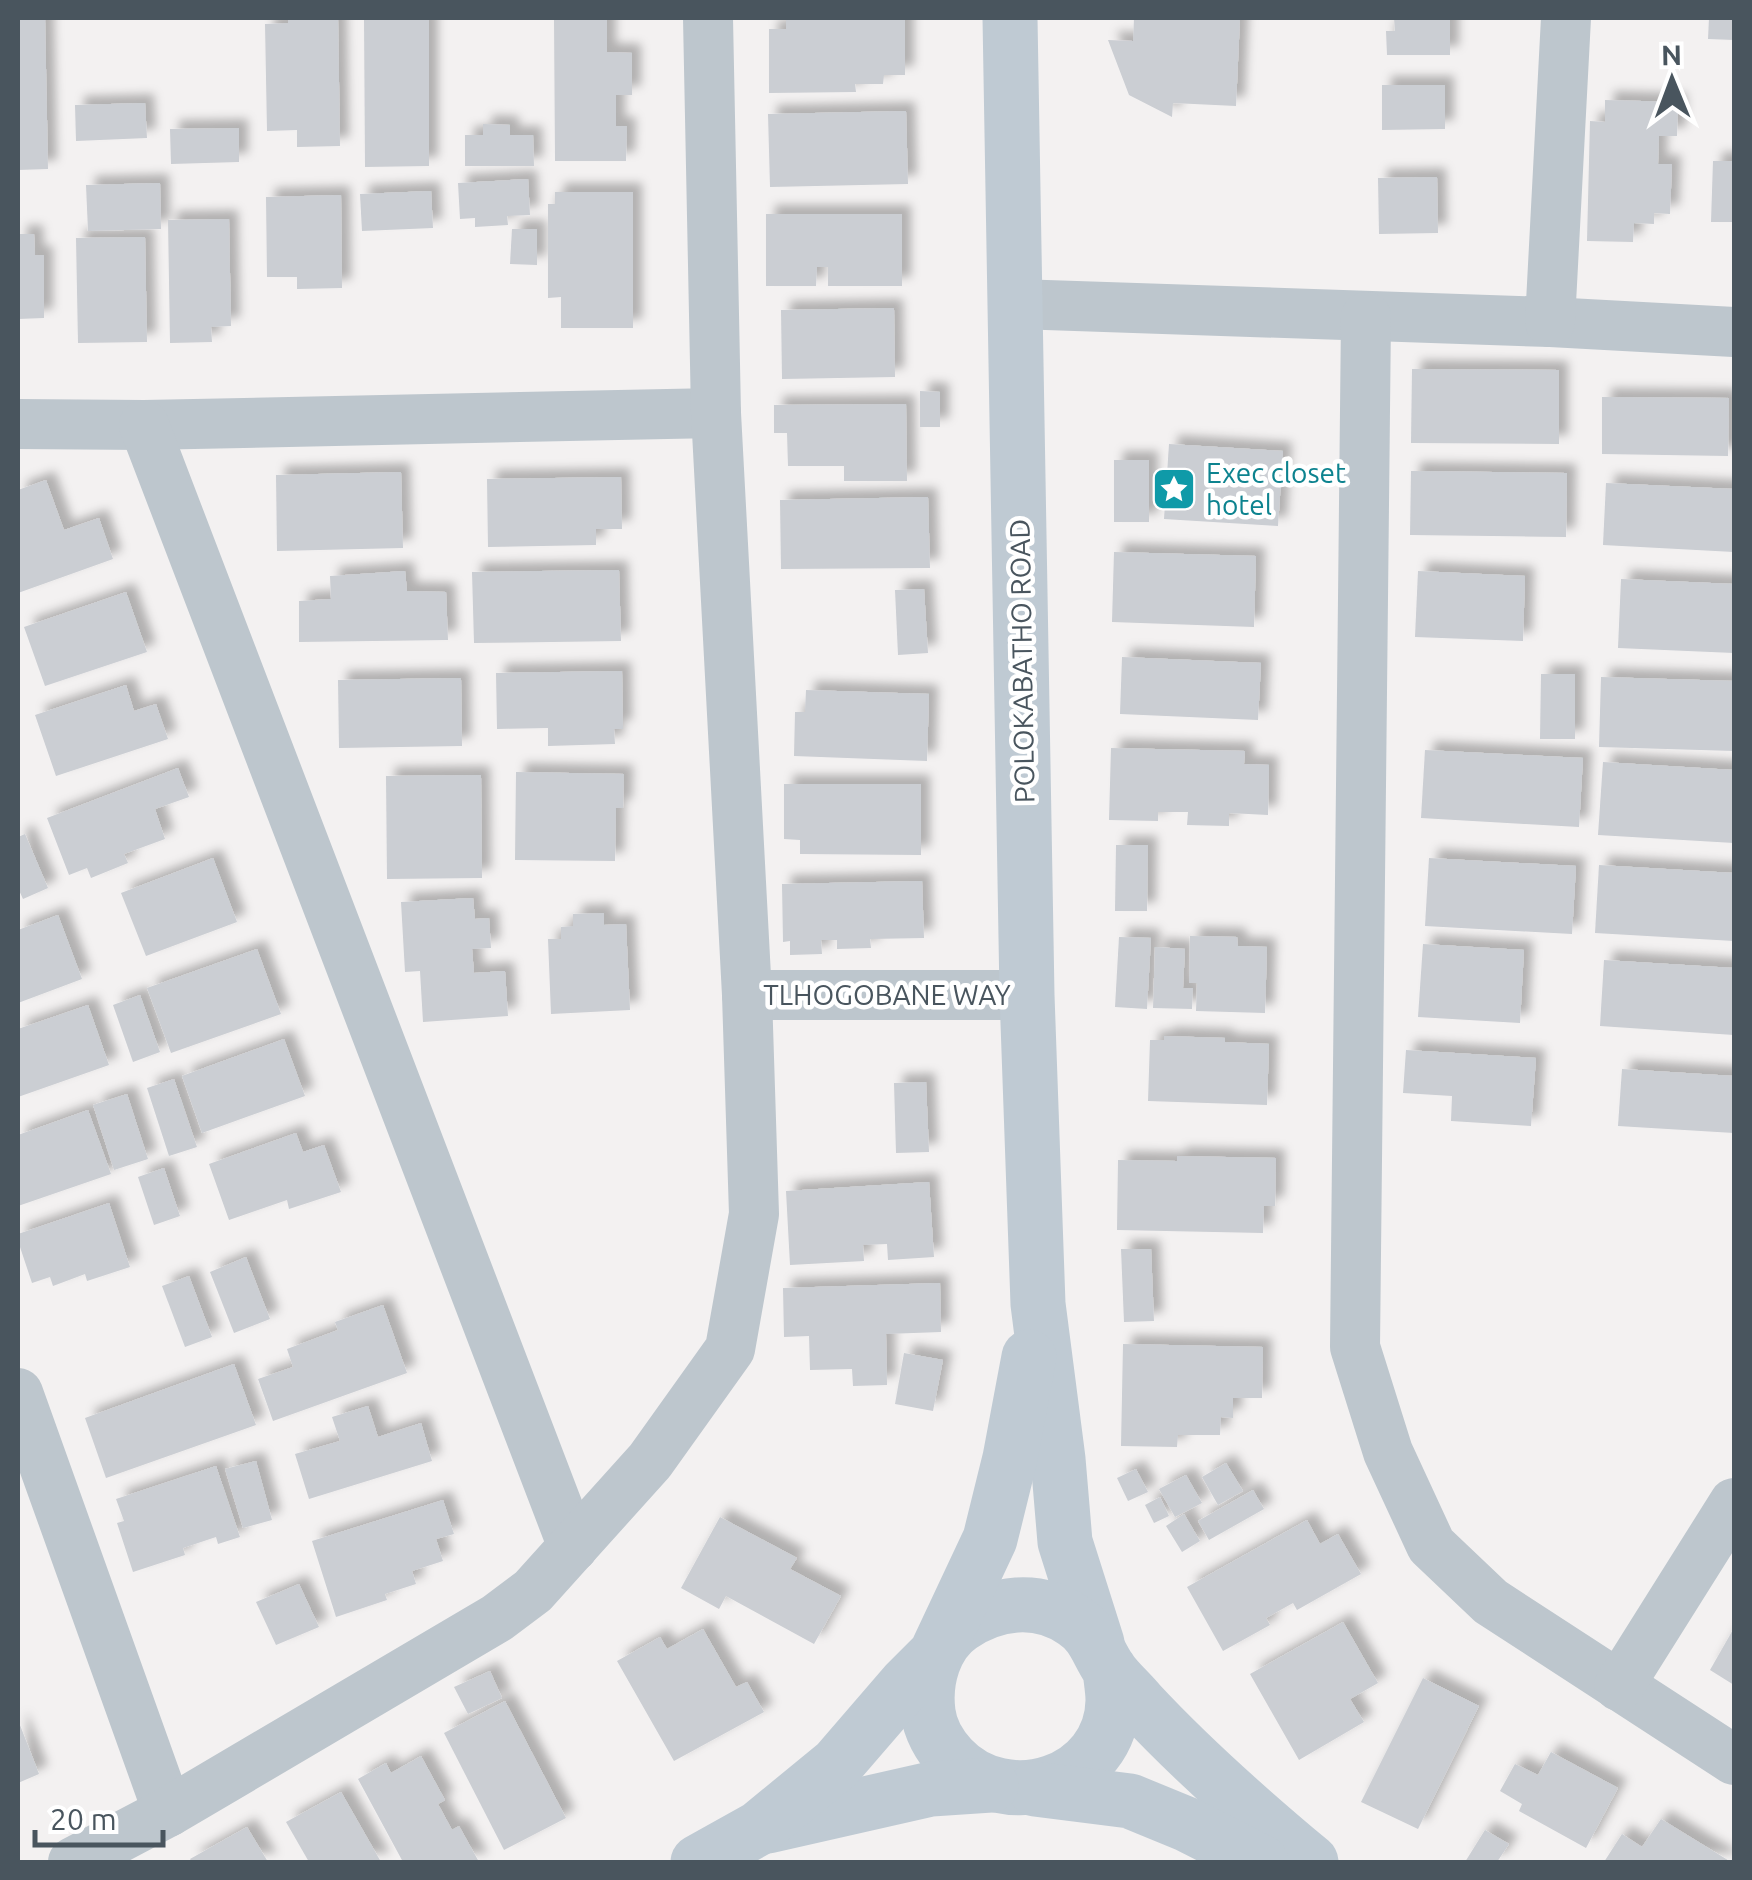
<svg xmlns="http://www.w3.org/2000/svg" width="1752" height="1880" viewBox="0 0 1752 1880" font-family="Ubuntu,sans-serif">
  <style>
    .building { fill: #cbced3; filter: url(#shadow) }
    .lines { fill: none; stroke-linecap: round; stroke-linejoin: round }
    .street { stroke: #bdc6cd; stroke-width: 50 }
    .secondary { stroke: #bfcad3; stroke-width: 55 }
    .labels { text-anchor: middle; stroke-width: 9; stroke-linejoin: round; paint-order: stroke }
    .culture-label { font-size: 28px; fill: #0d838f; stroke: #fff; text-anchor: start }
    .street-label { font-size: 28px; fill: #49555e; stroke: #fff }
  </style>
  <defs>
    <filter id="shadow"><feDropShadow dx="9" dy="-9" stdDeviation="5" flood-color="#0004"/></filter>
  </defs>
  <rect width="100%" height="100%" fill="#f3f1f1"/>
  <g class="building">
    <path d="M45,18L48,169L18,170V19Z"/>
    <path d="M288,18H338L340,146L297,147V130L267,131L265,24L288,23Z"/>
    <path d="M364,18L429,20V166L365,167Z"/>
    <path d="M554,18H607V52L632,53V95H616V126H627L626,161H555Z"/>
    <path d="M786,18H905V75H884L883,84H855L856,92L769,93V29H786Z"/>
    <path d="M1134,18H1240L1236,106L1173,103L1172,117L1129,95L1108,40L1133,41Z"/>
    <path d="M1394,18H1450V55H1387L1386,31H1395Z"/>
    <path d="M1709,18H1734V40L1708,39Z"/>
    <path d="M1382,85H1445V129L1382,130Z"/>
    <path d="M1605,100L1678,102L1677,136H1659L1658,164H1672L1670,214L1654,213V224L1634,223L1633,242L1587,241L1590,121L1605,122Z"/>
    <path d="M145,103L147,138L76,141L75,105Z"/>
    <path d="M906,111L908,184L770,187L768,114Z"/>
    <path d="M483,124L510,125V135H533L534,166H465V135H483Z"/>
    <path d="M239,128V162L171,164L170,129Z"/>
    <path d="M1713,161H1734V222H1711Z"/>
    <path d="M1437,177L1438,233L1379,234L1378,178Z"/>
    <path d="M528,179L530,215L507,216L508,225L475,227V218L460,219L458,183Z"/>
    <path d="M160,183L161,229L88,231L86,185Z"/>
    <path d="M431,191L433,228L362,231L360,194Z"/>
    <path d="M555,192H633V328H561V297L548,298V204H555Z"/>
    <path d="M341,195L342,288L297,289V277H267L266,197Z"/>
    <path d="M766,214H902V286H828V267H817L816,286H766Z"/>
    <path d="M229,219L231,326L211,327L212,342L170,343L168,220Z"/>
    <path d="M512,229H537V265L510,264Z"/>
    <path d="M18,234H34L35,255H44V318L18,319Z"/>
    <path d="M145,237L147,342L78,343L76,238Z"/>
    <path d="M894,308L895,377L782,379L781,310Z"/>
    <path d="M1412,369L1559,370V444L1411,443Z"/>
    <path d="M920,391L940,392V427H920Z"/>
    <path d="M1602,397L1729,398L1728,456L1602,454Z"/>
    <path d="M906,404L907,481H844V466H788L787,433H774V405Z"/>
    <path d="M1169,444L1283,451L1278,526L1164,519Z"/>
    <rect x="1114" y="460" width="35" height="62"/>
    <path d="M1411,471L1567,473L1566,537L1410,535Z"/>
    <path d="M401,472L403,548L277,551L276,475Z"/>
    <path d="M621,477L622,529H596V545L488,547L487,479Z"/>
    <path d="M46,480L64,530L99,518L113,559L18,593V490Z"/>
    <path d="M1606,483L1734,489V552L1603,545Z"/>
    <path d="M928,497L930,568L781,569L780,500Z"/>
    <path d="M1114,552L1256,556L1254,627L1112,622Z"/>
    <path d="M619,570L621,641L474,643L472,572Z"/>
    <path d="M405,571L407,591L446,592L448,640L299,642V601L331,599L330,576Z"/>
    <path d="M1418,571L1525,576L1523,641L1415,637Z"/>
    <path d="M1621,579L1734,584V653L1618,648Z"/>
    <path d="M924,589L928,653L898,655L895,590Z"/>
    <path d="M126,592L147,652L45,686L24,627Z"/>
    <path d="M1122,657L1261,663L1258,720L1120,714Z"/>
    <path d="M622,671L623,729H614L615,744L548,746V728L497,729L496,673Z"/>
    <path d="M1541,674H1575V739H1540Z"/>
    <path d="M1601,677L1734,681V751L1599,747Z"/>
    <path d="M461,678L462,746L339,748L338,680Z"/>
    <path d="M126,685L134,711L156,704L168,739L56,776L35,715Z"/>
    <path d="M806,690L929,694L927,761L794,756L795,712H805Z"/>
    <path d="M1111,748L1245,751L1244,764L1269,765L1268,815L1229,813V826L1187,825L1188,812H1158V821L1109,820Z"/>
    <path d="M1425,750L1583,758L1579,827L1421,818Z"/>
    <path d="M1603,762L1734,770V843L1598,835Z"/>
    <path d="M178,768L189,797L155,809L165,839L124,854L128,863L91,878L87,868L69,875L47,818Z"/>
    <path d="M516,772L624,774L623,808H616L615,861L515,860Z"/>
    <path d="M481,775L482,878L387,879L386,776Z"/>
    <path d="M784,784H921V855L800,854V840L784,839Z"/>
    <path d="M25,834L48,888L23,899L18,888V837Z"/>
    <path d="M1116,845H1148L1147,911H1115Z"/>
    <path d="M213,858L237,922L146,956L121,893Z"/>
    <path d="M1429,858L1576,866L1572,934L1425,926Z"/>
    <path d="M1599,865L1734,873V941L1595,933Z"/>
    <path d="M922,881L924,938L870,939L871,948L837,949V940H821L822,954L790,955V941L783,942L782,884Z"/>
    <path d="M473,898L475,919L489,918L491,948L472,949L474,973L505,971L508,1016L423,1022L420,971L405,972L401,902Z"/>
    <path d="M604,913V925L626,924L630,1010L551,1014L548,939H561V927L573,926V914Z"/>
    <path d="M58,915L82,979L18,1003V930Z"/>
    <path d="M1190,936L1237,937L1238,946L1267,947L1265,1013L1196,1011L1197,983H1189Z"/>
    <path d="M1119,937L1151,938L1147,1009L1115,1007Z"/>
    <path d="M1423,944L1524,950L1520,1023L1418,1017Z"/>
    <path d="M1155,947L1185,949L1183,988H1193L1192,1009L1153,1008Z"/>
    <path d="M257,949L281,1014L171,1053L147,988Z"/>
    <path d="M1604,960L1734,968V1035L1600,1026Z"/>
    <path d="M140,995L160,1052L133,1062L113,1005Z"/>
    <path d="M88,1005L109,1065L18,1097V1029Z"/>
    <path d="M1164,1036L1225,1038V1042L1269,1044L1267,1105L1148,1101L1150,1040H1164Z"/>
    <path d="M284,1039L305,1096L202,1133L182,1076Z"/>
    <path d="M1406,1050L1536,1058L1531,1126L1451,1121L1452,1096L1403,1093Z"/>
    <path d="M1622,1069L1734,1076V1133L1618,1126Z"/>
    <path d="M174,1079L197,1147L169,1156L147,1088Z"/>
    <path d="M926,1082L929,1152L896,1153L894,1083Z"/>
    <path d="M127,1094L148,1159L114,1170L93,1105Z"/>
    <path d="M88,1110L111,1174L18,1206V1135Z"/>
    <path d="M296,1133L303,1152L324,1145L341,1192L289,1209L287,1200L229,1220L209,1164Z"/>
    <path d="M1177,1156L1276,1158L1275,1206H1264L1263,1233L1117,1230L1118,1160L1177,1161Z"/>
    <path d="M164,1168L180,1216L154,1225L138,1177Z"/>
    <path d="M929,1182L934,1257L888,1260L887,1244L863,1245L864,1261L790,1265L786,1191Z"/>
    <path d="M109,1203L130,1267L87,1281L85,1274L53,1286L50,1277L32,1283L18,1241V1234Z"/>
    <path d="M1121,1249H1151L1154,1321L1124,1322Z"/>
    <path d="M246,1257L270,1319L234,1333L210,1272Z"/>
    <path d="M189,1276L212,1337L185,1347L162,1286Z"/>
    <path d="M940,1283L941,1332L886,1334L887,1385L853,1386L852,1369L810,1370L809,1336L784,1337L783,1288Z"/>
    <path d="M383,1305L407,1373L273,1421L258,1379L293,1367L287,1349L338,1330L335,1322Z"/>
    <path d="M1123,1344L1263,1347L1262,1398H1233V1418L1221,1417L1220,1435H1178L1177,1447L1121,1446Z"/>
    <path d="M904,1353L943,1360L933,1411L895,1404Z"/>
    <path d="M234,1364L256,1425L106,1478L85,1418Z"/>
    <path d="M368,1406L378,1437L421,1423L432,1461L309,1499L295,1454L340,1441L332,1417Z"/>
    <path d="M256,1461L272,1520L243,1528L225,1469Z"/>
    <path d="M1226,1463L1243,1491L1218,1505L1202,1477Z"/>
    <path d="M216,1466L240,1537L218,1544L216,1537L183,1548L185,1555L133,1572L117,1523L124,1521L116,1499Z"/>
    <path d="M1136,1469L1148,1492L1128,1501L1117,1478Z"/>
    <path d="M1186,1475L1202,1503L1175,1517L1159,1489Z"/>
    <path d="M1253,1490L1264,1509L1209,1540L1198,1521Z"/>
    <path d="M1160,1497L1169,1516L1154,1523L1145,1505Z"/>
    <path d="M443,1500L454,1534L436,1539L443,1561L412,1571L416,1584L385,1594L387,1600L336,1617L312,1541Z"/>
    <path d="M1184,1514L1200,1541L1182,1552L1166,1526Z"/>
    <path d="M720,1517L797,1558L790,1569L841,1596L814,1644L726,1596L719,1609L681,1588Z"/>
    <path d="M1307,1520L1320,1544L1338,1534L1361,1574L1297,1610L1293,1603L1266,1618L1270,1625L1223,1651L1187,1587Z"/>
    <path d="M299,1584L319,1627L276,1645L256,1602Z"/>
    <path d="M1343,1622L1378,1683L1350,1699L1364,1722L1299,1760L1250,1674Z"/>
    <path d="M1734,1628V1685L1710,1670Z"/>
    <path d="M703,1629L736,1687L747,1682L764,1712L674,1761L617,1661L660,1637L667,1649Z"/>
    <path d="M490,1671L502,1698L468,1714L454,1687Z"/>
    <path d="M1423,1678L1479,1706L1418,1829L1361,1802Z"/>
    <path d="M505,1701L566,1818L504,1850L444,1733Z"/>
    <path d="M18,1720L39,1774L18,1783Z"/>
    <path d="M1551,1752L1618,1788L1586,1848L1519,1811L1522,1804L1500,1791L1515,1764L1538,1775Z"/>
    <path d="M421,1756L445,1800L438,1804L452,1830L459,1826L479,1862H403L358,1779L386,1763L391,1773Z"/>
    <path d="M341,1792L381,1862H309L286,1822Z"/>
    <path d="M1661,1819L1731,1862H1604L1622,1834L1642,1847Z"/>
    <path d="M247,1827L268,1862H192L190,1859Z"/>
    <path d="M1485,1830L1509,1844L1497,1862H1465Z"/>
  </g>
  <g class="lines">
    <g class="street">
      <path d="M1016,304L1550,322L1734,332"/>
      <path d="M1366,317L1355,1347L1388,1452L1431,1545L1491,1602L1734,1760"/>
      <path d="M1550,322L1566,18"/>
      <path d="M18,424L144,425L716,413"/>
      <path d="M144,425L573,1547"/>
      <path d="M747,995H1027"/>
      <path d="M18,1393L168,1812"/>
      <path d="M1619,1686L1734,1503"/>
      <path d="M73,1862L168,1812L497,1618L533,1591L650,1461L730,1349L754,1214L747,995L716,413L708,18"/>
    </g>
    <g class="secondary">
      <path d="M1010,18L1027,995L1038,1304L1058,1459L1065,1542L1097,1643"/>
      <path d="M1110,1670C1111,1680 1113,1691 1113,1700C1112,1783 1006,1817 951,1758C940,1746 930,1729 928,1712C924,1681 934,1643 961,1625C995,1602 1038,1596 1074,1621C1094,1634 1097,1651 1109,1669C1117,1681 1130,1692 1139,1703C1193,1761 1251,1812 1311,1862"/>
      <path d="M1035,1789L1130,1801L1186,1824L1261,1862"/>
      <path d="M768,1826L931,1789L991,1785"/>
      <path d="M698,1862L759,1828L837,1764L906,1684L936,1654L990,1539L1010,1458L1029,1357"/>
    </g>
  </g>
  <defs>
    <g id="sight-square" transform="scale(2.25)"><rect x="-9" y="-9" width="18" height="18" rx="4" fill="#0f9aa8" stroke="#fff"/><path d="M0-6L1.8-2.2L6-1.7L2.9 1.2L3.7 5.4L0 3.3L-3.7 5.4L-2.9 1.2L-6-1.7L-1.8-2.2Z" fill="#fff"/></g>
  </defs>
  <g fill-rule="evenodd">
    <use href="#sight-square" x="1174" y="489"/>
  </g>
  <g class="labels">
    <g class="culture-label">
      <text x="1206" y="483">Exec closet<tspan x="1206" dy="32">hotel</tspan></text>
    </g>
    <g class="street-label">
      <text transform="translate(1022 661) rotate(-91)" y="10">POLOKABATHO ROAD</text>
      <text x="887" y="1005">TLHOGOBANE WAY</text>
    </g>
  </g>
  <rect width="1752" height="1880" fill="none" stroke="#49555e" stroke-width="40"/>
  <g transform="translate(1672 80) rotate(359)" stroke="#ffffff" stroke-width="8" paint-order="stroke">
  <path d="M0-8L18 38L0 25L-18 38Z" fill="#49555e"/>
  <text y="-15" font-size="28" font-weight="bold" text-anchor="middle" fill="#49555e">N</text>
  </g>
  <path d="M35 1830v15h128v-15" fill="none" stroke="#49555e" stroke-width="5"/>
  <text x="50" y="1830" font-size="30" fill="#49555e" stroke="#ffffff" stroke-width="8" paint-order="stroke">20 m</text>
</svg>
